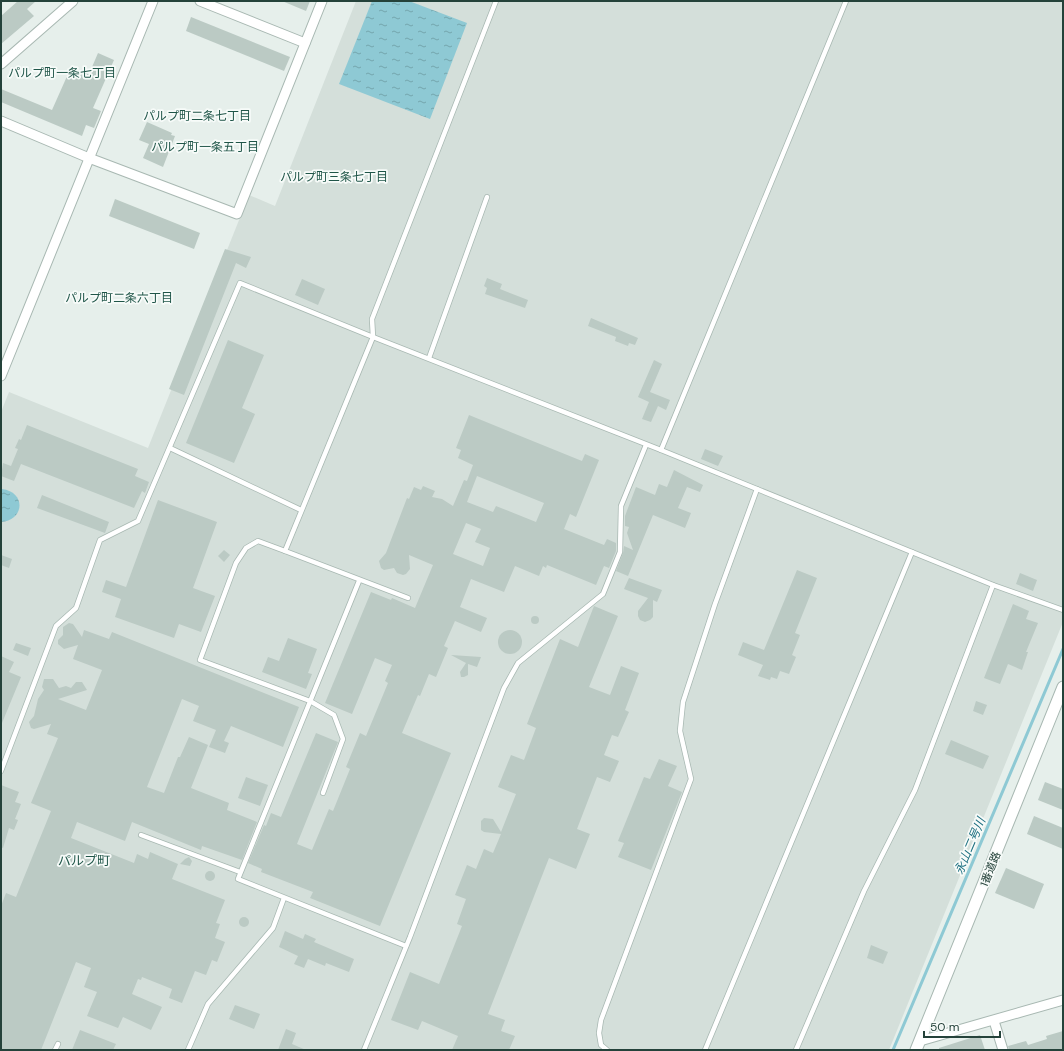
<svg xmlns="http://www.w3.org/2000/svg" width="1064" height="1051" viewBox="0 0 1064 1051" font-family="'DM Sans','Noto Sans JP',sans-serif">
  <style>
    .built { fill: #d4dfda }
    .water { fill: url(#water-ripples) }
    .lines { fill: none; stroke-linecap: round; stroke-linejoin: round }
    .stream { stroke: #8ec9d4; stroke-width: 3 }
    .building { fill: #bbcac4; fill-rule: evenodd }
    .service-casing { stroke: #a8b8b2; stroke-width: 6 }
    .minor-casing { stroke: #a8b8b2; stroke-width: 11 }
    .tertiary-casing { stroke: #a8b8b2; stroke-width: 13 }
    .service { stroke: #fff; stroke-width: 4.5 }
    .minor { stroke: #fff; stroke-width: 9 }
    .tertiary { stroke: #fff; stroke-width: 11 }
    .labels { text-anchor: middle; stroke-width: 3.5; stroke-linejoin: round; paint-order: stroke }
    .street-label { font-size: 11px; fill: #24423a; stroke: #f7fbf9 }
    .neighbourhood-label { font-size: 12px; fill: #1f5548; stroke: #f7fbf9 }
    .water-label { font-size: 12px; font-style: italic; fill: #1c6f80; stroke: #f7fbf9 }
    .quarter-label { font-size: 13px; fill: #1f5548; stroke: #f7fbf9 }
  </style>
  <defs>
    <pattern id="water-ripples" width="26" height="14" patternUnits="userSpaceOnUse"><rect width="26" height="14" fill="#8ec9d4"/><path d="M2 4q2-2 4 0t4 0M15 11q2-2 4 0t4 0" fill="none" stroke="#74a5ad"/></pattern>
  </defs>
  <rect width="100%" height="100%" fill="#e6efeb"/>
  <path class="built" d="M356,1H1063V622L889,1050H1V412L9,392L148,448L249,195L275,206Z"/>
  <g class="water">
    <path d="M372,1H409L467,23L430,119L339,84Z"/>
    <path d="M2,489C26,492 25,520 1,522Z"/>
  </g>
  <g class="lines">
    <path class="stream" d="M893,1050L1063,649"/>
  </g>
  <g class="building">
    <path d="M18,1H36L27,9L34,16L1,44V16Z"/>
    <path d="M282,1H310L306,11Z"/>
    <path d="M191,17L290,57L284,71L186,31Z"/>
    <path d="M98,53L114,60L93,108L101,111L94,128L86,125L82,136L1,102V89L52,110L68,74L74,77L77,70L89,74Z"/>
    <path d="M147,122L172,133L171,135L175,136L163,167L143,158L149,144L139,140Z"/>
    <path d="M115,199L200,233L194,249L109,216Z"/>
    <path d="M225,249L251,257L246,268L236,263L184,395L169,389Z"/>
    <path d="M487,278L502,284L500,289L528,300L525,308L485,294L487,288L484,286Z"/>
    <path d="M302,279L325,289L318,305L295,295Z"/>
    <path d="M591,318L638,338L635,345L629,343L628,346L615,341L616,337L588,326Z"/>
    <path d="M228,340L264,355L242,408L255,414L234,463L186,443Z"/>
    <path d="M654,360L662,364L650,392L670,400L666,410L658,406L651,422L642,419L649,402L638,397Z"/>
    <path d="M469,415L582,461L585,454L599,460L576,517L570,514L564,529L604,545L607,539L616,543V551L609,568L604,566L596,585L547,565L546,568L543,566L539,576L515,566L504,592L471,579L460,607L487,618L481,632L455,621L444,646L448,648L436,677L429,674L420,696L418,695L402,733L451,753L380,926L310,898L313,892L261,872L262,869L248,863L264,825L266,826L271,813L281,817L316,733L338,742L297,844L312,850L329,809L333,811L350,769L346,767L360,733L366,736L388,683L385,681L392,665L375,658L352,714L325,703L371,592L391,600L392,598L415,608L433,565L409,555L410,569L406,574L403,575L397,573L394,568L384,570L381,568L379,561L386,553L407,498L409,499L414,487L421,490L423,486L435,491L432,497L442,499L453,506L464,480L467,481L473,465L458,458L461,450L456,448ZM477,476L544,503L536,522L496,506L493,512L467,502ZM466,523L481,529L475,542L490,548L483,566L453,554Z"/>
    <path d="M27,425L138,469L135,476L149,482L145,493L142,491L134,508L21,464L14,481L1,476L3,463L11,466L18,449L15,448L19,439L21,440Z"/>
    <path d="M705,449L723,456L718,466L701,459Z"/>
    <path d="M674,470L703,485L700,492L687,487L678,508L691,513L685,528L653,515L628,576L616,571L623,553L624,546L633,550L627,533L629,527L625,526V516L636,487L655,495L659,484L667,487Z"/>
    <path d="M42,495L109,522L105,533L37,508Z"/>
    <path d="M158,500L217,522L193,588L215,596L201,632L179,624L174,638L115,617L121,599L102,592L106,580L126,587Z"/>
    <path d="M224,550L230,555L224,562L218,556Z"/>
    <path d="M1,555L12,559L9,568L1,565Z"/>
    <path d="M797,570L817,578L795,633L800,635L792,655L796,657L789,674L780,671L777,679L771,677L770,680L758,676L763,665L738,655L743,642L764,650Z"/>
    <path d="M1020,573L1037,580L1033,591L1016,584Z"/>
    <path d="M629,578L662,590L657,602L653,600V617L650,620L645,622L640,620L638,616V611L648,598L624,589Z"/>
    <path d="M1013,604L1029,611L1026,619L1038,623L1026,652H1028L1022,670L1008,664L1000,684L984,678Z"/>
    <path d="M594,606L618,616L589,687L610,695L621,666L639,673L625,710L629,712L618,737L612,735L604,755L619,761L610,782L597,777L577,829L590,834L576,869L549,858L488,1014L505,1020L501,1031L515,1036L509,1050H452L458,1036L422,1021L418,1030L391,1020L410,972L439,984L462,926L457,924L466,899L455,895L467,865L476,869L484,849L493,853L501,834L484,832L481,830V821L484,818L493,819L501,832L516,794L498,787L511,755L524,760L536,728L527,724L560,639L578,647Z"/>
    <circle cx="535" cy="620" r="4"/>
    <path d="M69,623L73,624L82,637L84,630L109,639L112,632L299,707L283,747L231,726L224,741L229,743L225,753L209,747L216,730L193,721L199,706L182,699L147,787L164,793L178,757H180L189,737L208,745L191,788L229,803L227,810L257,822L242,860L202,846L201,850L132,822L125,841L77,822L71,838L134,863L137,854L148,859L150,852L178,864L172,879L225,900L216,923L220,924L215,938L225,942L217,962L212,960L206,975L195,971L182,1003L169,998L172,989L142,977L141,980L138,979L132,994L162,1007L151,1030L123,1017L118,1028L87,1016L97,992L84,987L91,968L76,962L41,1050H1V906L6,893L16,897L51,811L31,803L58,738L47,734L51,724L34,729L31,728L29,722L34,716L38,699L44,690L42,687L44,679H53L59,688L66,686L71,688L76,682H82L87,690L58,699L86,710L102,670L73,659L78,645L64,649L58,644V640L63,635V627Z"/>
    <circle cx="510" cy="642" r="12"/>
    <path d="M288,638L317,649L308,673L312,674L306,689L262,672L268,657L279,661Z"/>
    <path d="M16,643L31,648L28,656L13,650Z"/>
    <path d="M451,655L481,657L477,667L468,664V675L464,677H461L460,672L466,663Z"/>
    <path d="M1,656L14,662L9,672L21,677L2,723Z"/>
    <path d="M976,701L987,705L983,715L973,711Z"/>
    <path d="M951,740L989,756L983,769L945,754Z"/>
    <path d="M659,759L677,766L668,786L682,792L651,870L618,857L624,843L618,841L644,777L650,779Z"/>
    <path d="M246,777L268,785L260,806L238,798Z"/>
    <path d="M1045,782L1063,789V810L1038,800Z"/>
    <path d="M1,785L19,792L15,802L21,804L15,819L18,820L14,830L9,828L3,848L1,847Z"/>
    <path d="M1034,816L1063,828V849L1027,834Z"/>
    <path d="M189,857L192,861L190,866L180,864L185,859Z"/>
    <path d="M1006,868L1044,884L1034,909L995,893Z"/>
    <circle cx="210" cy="876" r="5"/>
    <circle cx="244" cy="922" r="5"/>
    <path d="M285,931L303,939L305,934L316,939L314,942L354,959L349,972L326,963L325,966L308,959L304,968L294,964L298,956L279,947Z"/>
    <path d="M871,945L888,952L883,964L867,958Z"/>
    <path d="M235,1005L260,1014L254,1029L229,1019Z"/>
    <path d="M286,1029L296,1033L292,1044L306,1050H278Z"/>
    <path d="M80,1030L116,1044L113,1050H72Z"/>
    <path d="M1063,1031V1050H1009L1008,1046L1026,1041L1028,1045L1047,1039L1046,1036Z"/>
    <path d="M980,1035L985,1050H939V1048Z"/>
  </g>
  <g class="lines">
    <g class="service-casing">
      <g id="service">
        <path d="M429,358L487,197"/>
        <path d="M170,448L301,510"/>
        <path d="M661,450L846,1"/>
        <path d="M285,551L258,541L246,548L236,563L200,660L310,701L334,715L343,739L323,793"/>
        <path d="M359,581L238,879L406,946"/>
        <path d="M408,598L285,551L373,337L372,319L496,1"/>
        <path d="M1,771L56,626L76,608L100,540L138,521L240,283L373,337L661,450L993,585L1063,610"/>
        <path d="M141,835L240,872"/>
        <path d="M55,1050L58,1044"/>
        <path d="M188,1050L208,1004L273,928L284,898"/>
        <path d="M364,1050L410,937L504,688L518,663L603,594L620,552L621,506L646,445"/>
        <path d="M607,1050L601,1045L599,1033L601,1020L691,779L680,731L683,702L715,604L757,489"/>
        <path d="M705,1050L912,552"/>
        <path d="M796,1050L864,891L915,790L993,585"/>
      </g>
    </g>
    <g class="minor-casing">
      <g id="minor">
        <path d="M200,1L305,43"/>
        <path d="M1,64L73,1"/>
        <path d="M1,121L89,158L237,214L322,1"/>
        <path d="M1,376L153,1"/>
        <path d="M994,1021L1003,1050"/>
        <path d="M920,1041L1063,1000"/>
      </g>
    </g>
    <g class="tertiary-casing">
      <path id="tertiary" d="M916,1050L1063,687"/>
    </g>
    <use href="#service" class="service"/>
    <use href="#minor" class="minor"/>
    <use href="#tertiary" class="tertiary"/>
  </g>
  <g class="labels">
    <g class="street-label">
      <text transform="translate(990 869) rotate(-68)" y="4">1番道路</text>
    </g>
    <g class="neighbourhood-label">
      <text x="62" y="77">パルプ町一条七丁目</text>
      <text x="197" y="120">パルプ町二条七丁目</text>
      <text x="205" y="151">パルプ町一条五丁目</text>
      <text x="334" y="181">パルプ町三条七丁目</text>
      <text x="119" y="302">パルプ町二条六丁目</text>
    </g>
    <g class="water-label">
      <text transform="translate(970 846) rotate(-67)" y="4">永山二号川</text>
    </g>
    <g class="quarter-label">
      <text x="84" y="865">パルプ町</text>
    </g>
  </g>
  <rect width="1064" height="1051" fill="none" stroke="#24423a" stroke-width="4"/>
  <path d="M924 1031v6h76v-6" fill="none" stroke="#24423a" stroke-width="2"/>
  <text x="930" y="1031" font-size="12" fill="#24423a" stroke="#f7fbf9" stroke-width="3" paint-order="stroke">50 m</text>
</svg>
